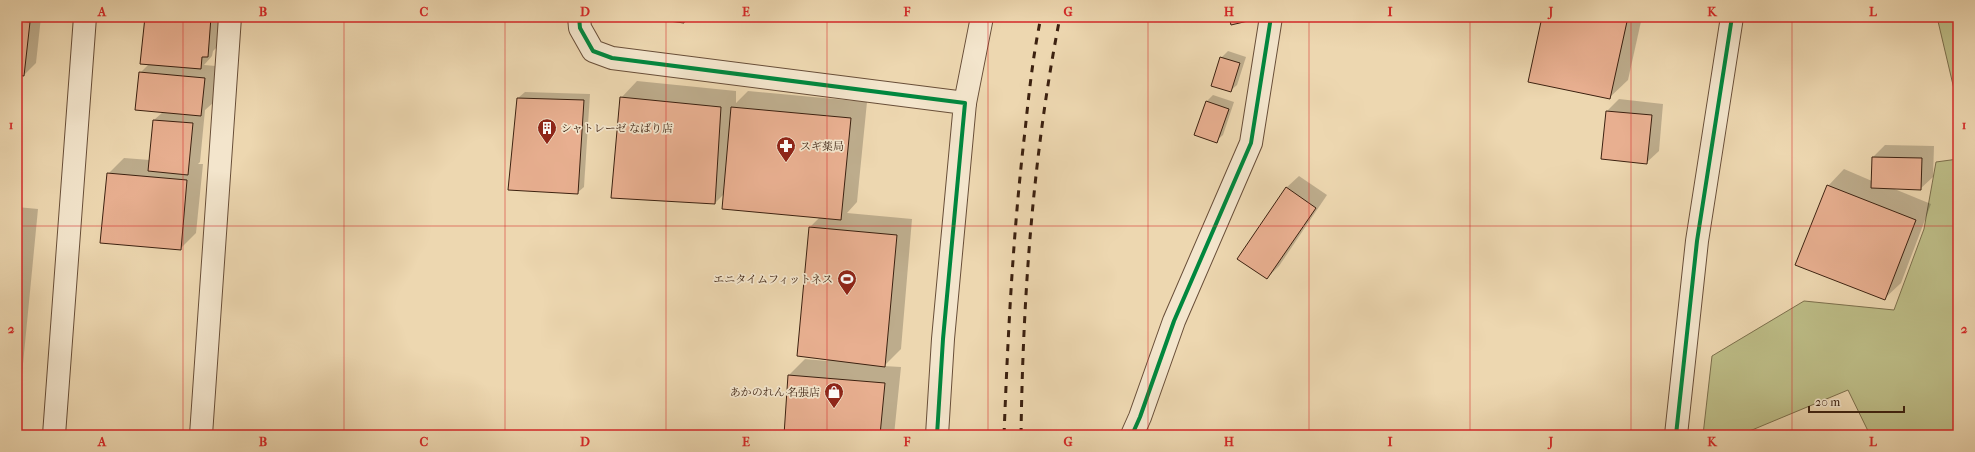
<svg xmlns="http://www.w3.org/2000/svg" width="1975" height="452" viewBox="0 0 1975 452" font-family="'IM FELL French Canon','Noto Serif JP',serif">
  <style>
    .green { fill: #bdbd87; stroke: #7c6f4c }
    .shadow { fill: #0003 }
    .building { fill: #e8af90; stroke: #3c2110 }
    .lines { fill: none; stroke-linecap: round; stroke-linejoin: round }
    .minor-casing { stroke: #684e38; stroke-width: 24 }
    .tertiary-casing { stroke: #684e38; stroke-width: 24 }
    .minor { stroke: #f3e5cc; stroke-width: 22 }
    .tertiary { stroke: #f3e5cc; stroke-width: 22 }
    .rail { stroke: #3c2110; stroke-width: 3; stroke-dasharray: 7 7; stroke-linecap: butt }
    .cycleway-casing { stroke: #f3e5cc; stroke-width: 6 }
    .cycleway { stroke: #00873e; stroke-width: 4 }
    .grid { fill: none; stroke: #d62828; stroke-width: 1; stroke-opacity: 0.55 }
    .labels { text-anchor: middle; stroke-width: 3.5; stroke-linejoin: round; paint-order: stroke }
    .poi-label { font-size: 11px; fill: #3c2110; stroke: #f3e5cc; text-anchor: start }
    .neatline { fill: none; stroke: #d62828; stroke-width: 1.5 }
    .grid-label { font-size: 13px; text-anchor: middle; font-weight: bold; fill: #d62828 }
  </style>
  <rect width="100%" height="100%" fill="#edd7b0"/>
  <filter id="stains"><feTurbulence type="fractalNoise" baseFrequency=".005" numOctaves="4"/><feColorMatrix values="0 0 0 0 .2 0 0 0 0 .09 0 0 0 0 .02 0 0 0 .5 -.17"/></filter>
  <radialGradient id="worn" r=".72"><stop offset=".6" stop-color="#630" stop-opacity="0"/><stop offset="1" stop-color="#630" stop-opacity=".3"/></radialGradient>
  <g class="green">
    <path d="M1937,17H1958V106Z"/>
    <path d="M1958,159V435H1870L1848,390L1740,435H1703L1712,356L1804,301L1894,310L1924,229L1936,162Z"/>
  </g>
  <g class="shadow">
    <path d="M17,17H41L36,63L24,75L17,74Z"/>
    <path d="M146,17H222L220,44L213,51L212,56L204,65L216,66L213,103L205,110L200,162L198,164H203L196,233L180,249L108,174L124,158L150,160L154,120L163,112L140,73L149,64Z"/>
    <path d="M640,17H689L684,22Z"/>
    <path d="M1543,17H1642L1628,80L1609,98Z"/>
    <path d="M1228,51L1246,57L1237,85L1230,91L1221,58Z"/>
    <path d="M637,81L736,91V103L748,91L867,102L857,202L847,213L912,219L901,349L884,366L901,367L894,435H785L789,375L805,359L827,361L810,227L820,217L724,194L715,203L621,98Z"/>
    <path d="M525,92L590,94L584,187L577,193L518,98Z"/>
    <path d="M1213,95L1234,102L1223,135L1216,141L1207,101Z"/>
    <path d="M1619,99L1663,104L1659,151L1646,163L1607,111Z"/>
    <path d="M1885,145L1934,146L1933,177L1920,189L1892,188L1931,204L1901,283L1884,299L1828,186L1844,169L1872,181L1873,157Z"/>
    <path d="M1299,176L1327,195L1279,266L1267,278L1286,188Z"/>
    <path d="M17,207L38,209L17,426Z"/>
  </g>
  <g class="building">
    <path d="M145,17H211L208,57H202L201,69L140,64Z"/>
    <path d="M639,17H685L684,23Z"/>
    <path d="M1229,17H1265L1231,25Z"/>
    <path d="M1542,17H1628L1610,99L1528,82Z"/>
    <path d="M17,21L30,22L24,76L17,75Z"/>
    <path d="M1220,57L1240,63L1231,92L1211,86Z"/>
    <path d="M139,72L205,78L201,116L135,110Z"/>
    <path d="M620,97L721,107L715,204L611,198Z"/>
    <path d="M517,98L584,100L578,194L508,190Z"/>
    <path d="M1206,101L1229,109L1217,143L1194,135Z"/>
    <path d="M731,107L851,118L841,220L722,209Z"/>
    <path d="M1606,111L1652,115L1647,164L1601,159Z"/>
    <path d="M153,120L193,123L188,175L148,171Z"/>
    <path d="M1872,157L1922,158L1921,190L1871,188Z"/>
    <path d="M107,173L187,180L181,250L100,243Z"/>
    <path d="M1827,185L1916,220L1885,300L1795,265Z"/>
    <path d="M1286,187L1316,208L1267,279L1237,259Z"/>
    <path d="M17,227L20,228L17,263Z"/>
    <path d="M809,227L897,235L885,367L797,356Z"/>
    <path d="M788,375L885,383L880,435H784Z"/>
  </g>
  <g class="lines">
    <g class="minor-casing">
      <g id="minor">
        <path d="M579,17L580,28L593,51L612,58L965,103L943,339L937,435"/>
        <path d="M965,103L982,17"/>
        <path d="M201,435L230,17"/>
        <path d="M1132,435L1140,417L1174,321L1251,143L1271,17"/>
        <path d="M1676,435L1697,241L1732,17"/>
      </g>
    </g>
    <g class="tertiary-casing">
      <path id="tertiary" d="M54,435L85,17"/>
    </g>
    <use href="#minor" class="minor"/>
    <use href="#tertiary" class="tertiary"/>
    <g class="rail">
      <path d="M1004,435C1008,333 1013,232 1025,131C1029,93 1033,55 1041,17"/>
      <path d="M1021,435C1023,295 1033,154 1060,17"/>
    </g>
    <g class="cycleway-casing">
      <g id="cycleway">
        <path d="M579,17L580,28L593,51L612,58L965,103L943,339L937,435"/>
        <path d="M1132,435L1140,417L1174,321L1251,143L1271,17"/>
        <path d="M1676,435L1697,241L1732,17"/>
      </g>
    </g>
    <use href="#cycleway" class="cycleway"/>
  </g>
  <path class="grid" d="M183,17V435M344,17V435M505,17V435M666,17V435M827,17V435M988,17V435M1148,17V435M1309,17V435M1470,17V435M1631,17V435M1792,17V435M17,226H1958"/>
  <defs>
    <g id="building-pin" transform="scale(1)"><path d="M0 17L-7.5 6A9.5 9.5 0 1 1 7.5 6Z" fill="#8f2418" stroke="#f3e5cc"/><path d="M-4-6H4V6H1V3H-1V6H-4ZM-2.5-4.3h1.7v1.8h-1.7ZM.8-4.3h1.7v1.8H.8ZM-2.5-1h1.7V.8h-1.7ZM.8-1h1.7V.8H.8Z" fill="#fff"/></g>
    <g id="pharmacy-pin" transform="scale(1)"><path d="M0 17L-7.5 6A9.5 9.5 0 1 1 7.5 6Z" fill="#8f2418" stroke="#f3e5cc"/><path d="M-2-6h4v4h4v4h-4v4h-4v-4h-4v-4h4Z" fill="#fff"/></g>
    <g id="stadium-pin" transform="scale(1)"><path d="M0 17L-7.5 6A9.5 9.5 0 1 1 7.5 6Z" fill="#8f2418" stroke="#f3e5cc"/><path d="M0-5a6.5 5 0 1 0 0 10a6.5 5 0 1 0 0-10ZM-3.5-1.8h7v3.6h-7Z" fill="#fff"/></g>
    <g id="shop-pin" transform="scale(1)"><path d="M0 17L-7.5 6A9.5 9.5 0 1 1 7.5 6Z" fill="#8f2418" stroke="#f3e5cc"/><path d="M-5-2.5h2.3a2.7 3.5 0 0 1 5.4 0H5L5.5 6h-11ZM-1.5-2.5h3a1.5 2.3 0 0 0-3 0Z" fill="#fff"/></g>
  </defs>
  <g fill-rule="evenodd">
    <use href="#building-pin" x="547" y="128"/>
    <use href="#pharmacy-pin" x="786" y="146"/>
    <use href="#stadium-pin" x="847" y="279"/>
    <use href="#shop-pin" x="834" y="392"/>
  </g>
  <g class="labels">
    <g class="poi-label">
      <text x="561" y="132">シャトレーゼ なばり店</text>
      <text x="800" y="150">スギ薬局</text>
      <text x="833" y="283" text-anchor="end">エニタイムフィットネス</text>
      <text x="820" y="396" text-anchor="end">あかのれん 名張店</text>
    </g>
  </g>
  <rect width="1975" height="452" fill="none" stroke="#edd7b0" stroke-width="44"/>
  <path d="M1809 406v6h95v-6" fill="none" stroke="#3c2110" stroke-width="2"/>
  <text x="1815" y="406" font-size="12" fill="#3c2110" stroke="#f3e5cc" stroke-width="3" paint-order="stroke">20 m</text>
  <rect x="22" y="22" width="1931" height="408" class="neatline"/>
  <g class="grid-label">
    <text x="102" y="16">A</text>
    <text x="263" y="16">B</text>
    <text x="424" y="16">C</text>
    <text x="585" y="16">D</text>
    <text x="746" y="16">E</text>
    <text x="907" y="16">F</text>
    <text x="1068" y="16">G</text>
    <text x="1229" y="16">H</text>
    <text x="1390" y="16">I</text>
    <text x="1551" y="16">J</text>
    <text x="1712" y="16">K</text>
    <text x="1873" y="16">L</text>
    <text x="11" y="129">1</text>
    <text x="1964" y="129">1</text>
    <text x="11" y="333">2</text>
    <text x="1964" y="333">2</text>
    <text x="102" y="446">A</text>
    <text x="263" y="446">B</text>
    <text x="424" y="446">C</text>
    <text x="585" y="446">D</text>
    <text x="746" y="446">E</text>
    <text x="907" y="446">F</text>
    <text x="1068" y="446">G</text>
    <text x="1229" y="446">H</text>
    <text x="1390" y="446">I</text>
    <text x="1551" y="446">J</text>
    <text x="1712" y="446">K</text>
    <text x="1873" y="446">L</text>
  </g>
  <rect width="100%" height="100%" filter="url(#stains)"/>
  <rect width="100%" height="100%" fill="url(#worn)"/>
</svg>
